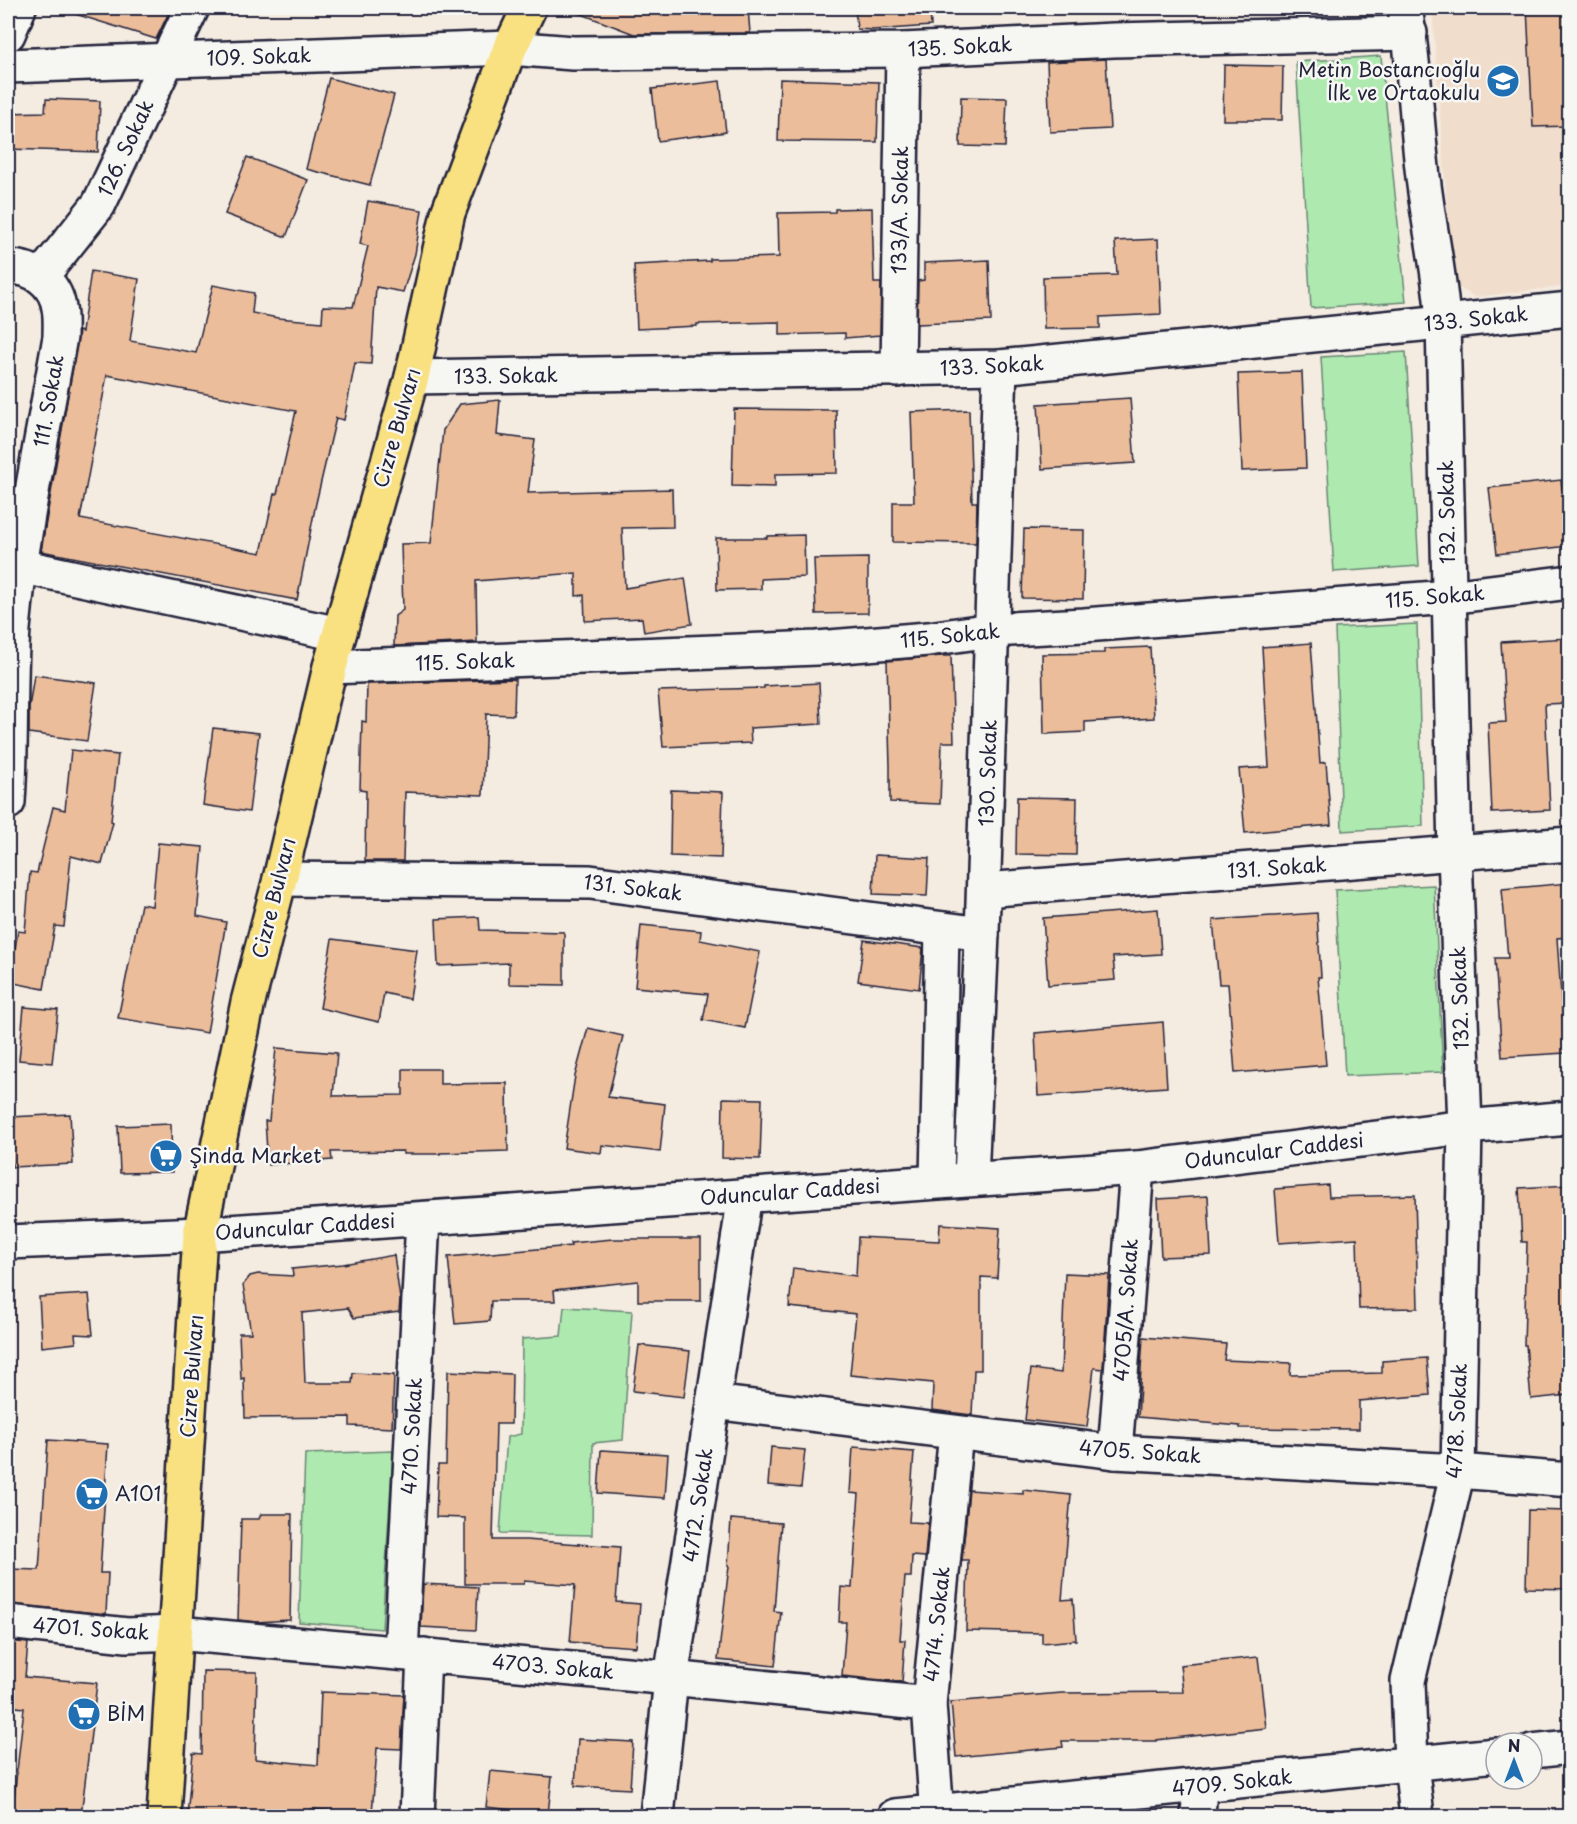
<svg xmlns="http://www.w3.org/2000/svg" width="1577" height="1824" viewBox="0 0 1577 1824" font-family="'Playpen Sans',sans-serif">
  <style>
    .built { fill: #f1ddcc }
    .green { fill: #aee9af; stroke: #688675; stroke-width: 1.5 }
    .building { fill: #ebbd9b; stroke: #22223b; stroke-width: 1.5; fill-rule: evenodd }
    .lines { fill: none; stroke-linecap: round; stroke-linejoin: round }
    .minor-casing { stroke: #22223b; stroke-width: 38 }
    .major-casing { stroke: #22223b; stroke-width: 38 }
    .minor { stroke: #f6f6f2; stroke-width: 33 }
    .major { stroke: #f9e181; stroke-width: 33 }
    .labels { text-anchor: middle; stroke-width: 5; stroke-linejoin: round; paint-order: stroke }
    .street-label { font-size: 20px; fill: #22223b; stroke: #f6f6f2 }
    .poi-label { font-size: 20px; fill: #22223b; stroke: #f6f6f2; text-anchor: start }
  </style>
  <rect width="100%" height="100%" fill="#f4ebe1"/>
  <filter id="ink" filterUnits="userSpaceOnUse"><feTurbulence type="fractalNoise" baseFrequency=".0167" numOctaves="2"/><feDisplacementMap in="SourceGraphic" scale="12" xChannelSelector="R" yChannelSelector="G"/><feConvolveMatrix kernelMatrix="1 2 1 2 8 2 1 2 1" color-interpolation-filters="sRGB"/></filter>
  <g filter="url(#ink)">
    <path class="built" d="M1432,8H1569V286L1475,297L1453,284Z"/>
    <g class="green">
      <path d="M1381,56L1406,302L1311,308L1296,62Z"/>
      <path d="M1406,352L1419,566L1334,572L1321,357Z"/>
      <path d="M1417,624L1423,826L1342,831L1335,628Z"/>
      <path d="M1434,885L1443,1072L1345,1076L1335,890Z"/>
      <path d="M564,1307L632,1311L623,1440L593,1443L592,1535L500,1533L507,1437L521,1434L522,1339L561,1336Z"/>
      <path d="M393,1451L382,1629L299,1622L305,1454Z"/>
    </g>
    <g class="building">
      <path d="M73,8H171L156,39L72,13Z"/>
      <path d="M571,8H748L750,33L634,34L571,10Z"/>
      <path d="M855,8H930L931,26L873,30L857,29Z"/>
      <path d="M1527,8H1569V126L1533,127Z"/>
      <path d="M1106,59L1110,129L1050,132L1047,62Z"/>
      <path d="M1224,65L1283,66L1282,120H1223Z"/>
      <path d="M329,78L394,95L370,185L306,169Z"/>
      <path d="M780,79L879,82L877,142L778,141Z"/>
      <path d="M720,81L726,132L658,141L652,89Z"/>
      <path d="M961,97L1007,98L1005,147L960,146Z"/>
      <path d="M46,99L100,101L98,152L8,149V113L45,112Z"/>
      <path d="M247,157L308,180L286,237L225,214Z"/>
      <path d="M368,201L422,210L415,254L403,292L376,287L371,364L355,363L344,420L336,418L316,503L297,600L41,551L79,331L82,332L91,271L139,279L130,341L196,353L213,285L254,293L252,313L278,318L322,322L323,306L353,307L368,246L360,244ZM107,375L296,411L277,494H274L261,553L80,519Z"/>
      <path d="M872,208L874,283H881L880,335L845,338V333L780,335V322L697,324V326L637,329L634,265L710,261V259L779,257L778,213L835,212V209Z"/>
      <path d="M1158,239L1161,314L1100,317V328L1044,329L1043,277L1117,275L1115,241Z"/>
      <path d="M989,260L991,321L917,324L918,281L924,280V263Z"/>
      <path d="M1302,372L1306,468L1242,471L1238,374Z"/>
      <path d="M1130,398L1135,463L1042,469L1038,404Z"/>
      <path d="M500,400L497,435L535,440L528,493L672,489L673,527L622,528L625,588L685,578L692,624L644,632L642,618L585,621L584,595L576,596V573L476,581L477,642L394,646L395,616L403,610L401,544L431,543L443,430L460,404Z"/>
      <path d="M734,409L836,410L837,473L775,474V487L732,486Z"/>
      <path d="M969,410L972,502H977L976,543L893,542V502H914L911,412Z"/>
      <path d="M1561,480L1562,489L1569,488V546L1497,554L1489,488Z"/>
      <path d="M1024,529L1084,530L1083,599L1022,598Z"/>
      <path d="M804,535L805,577L761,579V589L717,590L716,538H767V536Z"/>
      <path d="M868,558V613L816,614L814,559Z"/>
      <path d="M1569,638V703L1545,704L1550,810L1492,813L1488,723L1506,722L1501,642Z"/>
      <path d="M1311,643L1320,763L1326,762L1331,825L1245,833L1239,769L1269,767L1262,647Z"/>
      <path d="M1150,647L1154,718L1085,722V732L1044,734L1042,654L1104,653V649Z"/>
      <path d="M941,656H951L954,742H942L940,804L890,802V766L887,661Z"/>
      <path d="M34,675L96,683L87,741L29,733V708Z"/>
      <path d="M515,679L514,715L486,714L483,795L405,792L403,861H365L366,791L360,790L362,721L366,722L367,684Z"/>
      <path d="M819,683L821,724L750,728L751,743L663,747L658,691L764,688V686Z"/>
      <path d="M213,728L259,733L249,812L203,805Z"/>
      <path d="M71,750L118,755L111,821L113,822L102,864L71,856L64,927L55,926L44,989L9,982L18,931L25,932L30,872L37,873L53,807L65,810Z"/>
      <path d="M671,790L723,792L721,858L670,856Z"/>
      <path d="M1017,797L1077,798L1076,855L1016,854Z"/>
      <path d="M158,843L203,847L197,916L226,922L207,1033L118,1018L141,904L152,906Z"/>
      <path d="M875,855L929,858L927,896L873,894Z"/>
      <path d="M1569,883V937L1557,938L1565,1053L1502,1057L1495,958H1508L1502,889Z"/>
      <path d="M1158,909L1161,954L1113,957L1115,980L1048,985L1043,918Z"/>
      <path d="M1317,913L1321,977H1318L1326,1065L1235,1073L1228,984H1219L1213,920Z"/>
      <path d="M479,917L480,930L564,932V985L509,984V963L438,966L436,919Z"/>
      <path d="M641,925L701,931L700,940L760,952L745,1028L703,1020L708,994L635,987Z"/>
      <path d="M332,939L417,950L410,999L384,993L379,1022L320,1008Z"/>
      <path d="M864,940L923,948L919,989L858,981Z"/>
      <path d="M24,1007L58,1010L52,1063L19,1060Z"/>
      <path d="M1163,1022L1167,1087L1038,1096L1035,1033Z"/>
      <path d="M588,1028L623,1036L608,1097L665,1104L660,1152L602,1145L601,1153L564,1148L575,1076Z"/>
      <path d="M276,1048L337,1053L333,1096L403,1095V1069H440V1084L507,1083L508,1151L440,1153V1154H403V1151L331,1152L332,1160L268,1165L265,1121H269Z"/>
      <path d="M723,1098L762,1099L760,1159L722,1158Z"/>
      <path d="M70,1114L73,1164L12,1167L10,1117Z"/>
      <path d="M171,1124L172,1172L120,1173L118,1126Z"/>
      <path d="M1328,1185L1329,1197L1415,1195L1418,1308L1359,1309L1357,1238L1279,1243L1275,1189Z"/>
      <path d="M1569,1185V1395L1531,1399L1526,1345H1524L1527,1242H1522L1519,1188Z"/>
      <path d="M1208,1196L1211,1255L1161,1257L1158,1199Z"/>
      <path d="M940,1224L1000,1228L997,1278L981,1277V1370H974L972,1415L932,1410L933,1383L850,1375L856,1314L789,1307L793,1268L856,1276L858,1237L939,1241Z"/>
      <path d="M613,1239H701V1301H638V1281L554,1290L555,1301H491L490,1321L455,1324L448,1257L571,1246L570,1243Z"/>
      <path d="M394,1255L400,1299L399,1312L354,1318L348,1308L302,1313L305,1383H352L353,1373L394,1375L392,1428L350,1426V1417L245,1418L244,1378L241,1379L239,1333H251L243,1285L250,1276L258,1274L293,1276L292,1269L343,1264Z"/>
      <path d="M1065,1273L1109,1275L1103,1369L1094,1368L1087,1427L1025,1420L1031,1369L1061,1373Z"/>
      <path d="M89,1294L93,1335L75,1334L76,1343L42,1347L39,1297Z"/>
      <path d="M1143,1337L1226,1344L1224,1360L1291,1363L1290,1375L1382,1373V1361L1427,1358L1430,1395L1359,1401V1429L1240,1428V1426L1138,1417Z"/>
      <path d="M639,1345L690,1351L684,1397L633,1391Z"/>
      <path d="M448,1371L512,1374L511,1424H496L493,1540H526L620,1547L616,1602L640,1604L636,1647L570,1642L575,1585L524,1581V1584H465V1518L436,1517L438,1465H446Z"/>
      <path d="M48,1440L108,1444L100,1573H108L106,1614L8,1604V1569L39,1570Z"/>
      <path d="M771,1447L805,1450L801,1488L768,1485Z"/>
      <path d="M853,1447L914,1452L909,1522L928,1523L925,1557L912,1556L911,1577H905L900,1640H905L902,1682L842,1676L846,1622H839L841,1587L852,1588L859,1494L850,1493Z"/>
      <path d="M601,1450L668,1454L665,1498L598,1493Z"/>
      <path d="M969,1490L1023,1494V1490L1071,1495L1062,1600L1073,1599L1076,1640L1042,1643V1633L966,1631L968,1560H962Z"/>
      <path d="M1528,1510L1569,1511V1589L1526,1588Z"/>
      <path d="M261,1514H292L290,1620L257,1622L238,1620L241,1519H259Z"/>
      <path d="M731,1519L781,1523L774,1611L781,1612L775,1666L718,1660L729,1566H728Z"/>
      <path d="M423,1584L478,1587L476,1630L421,1627Z"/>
      <path d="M8,1641L28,1643L25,1677L97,1683L81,1816H12L24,1708L8,1706Z"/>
      <path d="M1258,1657L1266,1728L1156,1740V1741H1062L1063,1747L956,1757L951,1702L1062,1693L1183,1692L1180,1665Z"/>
      <path d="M203,1671L257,1672L255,1759L318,1765L321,1692L404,1695L401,1749L377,1748L372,1814L311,1809L310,1816H187L193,1753L202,1754Z"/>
      <path d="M578,1739L633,1742L630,1789L575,1786Z"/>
      <path d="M490,1771L552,1777L548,1814L486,1807Z"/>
    </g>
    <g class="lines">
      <g class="minor-casing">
        <g id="minor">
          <path d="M1405,8C1414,60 1416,114 1422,168C1427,219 1440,270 1443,322L1455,854L1465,1127L1458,1471L1408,1681L1411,1764L1417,1816"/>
          <path d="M8,34L19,8"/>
          <path d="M8,66L510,48L573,53L903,50L1114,40L1410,33"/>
          <path d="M8,267C33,267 55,282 59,308C61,318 60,328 60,337C43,434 22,531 13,629C9,686 12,744 8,802"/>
          <path d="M41,277L99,204L192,8"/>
          <path d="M898,370L903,50"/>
          <path d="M412,377L1000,367L1570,309"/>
          <path d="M8,565L20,566L339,634"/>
          <path d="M330,667L817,648L928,639L992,630L1084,625L1449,597L1570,582"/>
          <path d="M280,879L590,882L982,934"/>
          <path d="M984,890L1570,844"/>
          <path d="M971,1179L982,934L1000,367"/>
          <path d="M937,1181L942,929"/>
          <path d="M8,1242L200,1234L1137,1168L1465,1127L1570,1118"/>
          <path d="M713,1402L1115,1452L1458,1471L1570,1480"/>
          <path d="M1115,1452L1137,1168"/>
          <path d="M8,1622L127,1635L176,1633L671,1678L929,1704"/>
          <path d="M401,1653L423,1219"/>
          <path d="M1532,1751L1570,1747"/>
          <path d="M417,1816L424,1655"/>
          <path d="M657,1816L671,1678L745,1195"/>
          <path d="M895,1816L1496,1755"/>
          <path d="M937,1816L929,1704L956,1433"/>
          <path d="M1198,1816L1200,1787"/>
        </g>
      </g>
      <g class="major-casing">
        <path id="major" d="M164,1816L200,1234L248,1002L280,879L330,667L412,377L448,213L510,48L529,8"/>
      </g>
      <use href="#minor" class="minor"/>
      <use href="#major" class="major"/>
    </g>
  </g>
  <defs>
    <g id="school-disc" transform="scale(1.725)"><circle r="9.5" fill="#1f6fb2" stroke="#f6f6f2"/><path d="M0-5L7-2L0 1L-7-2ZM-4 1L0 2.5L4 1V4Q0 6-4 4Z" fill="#fff"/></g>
    <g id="supermarket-disc" transform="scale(1.725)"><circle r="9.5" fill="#1f6fb2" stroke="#f6f6f2"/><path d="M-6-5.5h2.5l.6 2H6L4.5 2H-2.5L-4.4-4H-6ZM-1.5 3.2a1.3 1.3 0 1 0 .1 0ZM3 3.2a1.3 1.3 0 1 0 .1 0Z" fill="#fff"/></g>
  </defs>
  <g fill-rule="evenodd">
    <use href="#school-disc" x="1503" y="81"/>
    <use href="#supermarket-disc" x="166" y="1156"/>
    <use href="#supermarket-disc" x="92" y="1494"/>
    <use href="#supermarket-disc" x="84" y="1714"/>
  </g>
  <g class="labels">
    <g class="street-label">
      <text transform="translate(960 47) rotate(-3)" y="7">135. Sokak</text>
      <text transform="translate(259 57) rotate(-2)" y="7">109. Sokak</text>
      <text transform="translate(126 148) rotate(-65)" y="7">126. Sokak</text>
      <text transform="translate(900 210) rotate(-89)" y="7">133/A. Sokak</text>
      <text transform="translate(1476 319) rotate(-6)" y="7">133. Sokak</text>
      <text transform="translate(992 366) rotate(-3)" y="7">133. Sokak</text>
      <text transform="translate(506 376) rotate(-1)" y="7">133. Sokak</text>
      <text transform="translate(49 401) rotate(-80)" y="7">111. Sokak</text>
      <text transform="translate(397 428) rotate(-74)" y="7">Cizre Bulvarı</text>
      <text transform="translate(1447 512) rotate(-91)" y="7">132. Sokak</text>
      <text transform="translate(1435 597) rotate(-5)" y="7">115. Sokak</text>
      <text transform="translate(950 636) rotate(-6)" y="7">115. Sokak</text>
      <text transform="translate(465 662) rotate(-2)" y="7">115. Sokak</text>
      <text transform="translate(988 773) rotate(-88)" y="7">130. Sokak</text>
      <text transform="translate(1277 868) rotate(-4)" y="7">131. Sokak</text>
      <text transform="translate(633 888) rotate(7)" y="7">131. Sokak</text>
      <text transform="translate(274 898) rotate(-76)" y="7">Cizre Bulvarı</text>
      <text transform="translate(1460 998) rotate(-92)" y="7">132. Sokak</text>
      <text transform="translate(1274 1151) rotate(-7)" y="7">Oduncular Caddesi</text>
      <text transform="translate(790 1192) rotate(-4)" y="7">Oduncular Caddesi</text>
      <text transform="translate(305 1227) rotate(-4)" y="7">Oduncular Caddesi</text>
      <text transform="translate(1126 1310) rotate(-86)" y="7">4705/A. Sokak</text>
      <text transform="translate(192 1376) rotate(-86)" y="7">Cizre Bulvarı</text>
      <text transform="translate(1457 1421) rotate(-87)" y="7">4718. Sokak</text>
      <text transform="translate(412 1436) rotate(-87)" y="7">4710. Sokak</text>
      <text transform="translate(1140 1452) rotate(4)" y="7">4705. Sokak</text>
      <text transform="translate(698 1505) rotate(-82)" y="7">4712. Sokak</text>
      <text transform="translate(937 1624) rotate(-84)" y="7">4714. Sokak</text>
      <text transform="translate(91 1629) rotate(4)" y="7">4701. Sokak</text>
      <text transform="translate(553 1667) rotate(5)" y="7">4703. Sokak</text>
      <text transform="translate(1232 1783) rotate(-6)" y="7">4709. Sokak</text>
    </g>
    <g class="poi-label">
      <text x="1480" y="77" text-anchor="end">Metin Bostancıoğlu<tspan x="1480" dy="23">İlk ve Ortaokulu</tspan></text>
      <text x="189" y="1163">Şinda Market</text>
      <text x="115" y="1501">A101</text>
      <text x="107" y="1721">BİM</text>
    </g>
  </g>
  <rect width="1577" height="1824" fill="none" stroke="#f6f6f2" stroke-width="30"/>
  <rect x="15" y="15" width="1547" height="1794" fill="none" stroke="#22223b" stroke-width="2" filter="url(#ink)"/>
  <g transform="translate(1514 1761)"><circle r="28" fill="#f6f6f2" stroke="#a1a1a9" stroke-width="1.5"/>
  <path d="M0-4.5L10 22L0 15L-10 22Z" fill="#1f6fb2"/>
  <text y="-9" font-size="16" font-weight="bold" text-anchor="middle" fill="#22223b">N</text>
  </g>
</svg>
